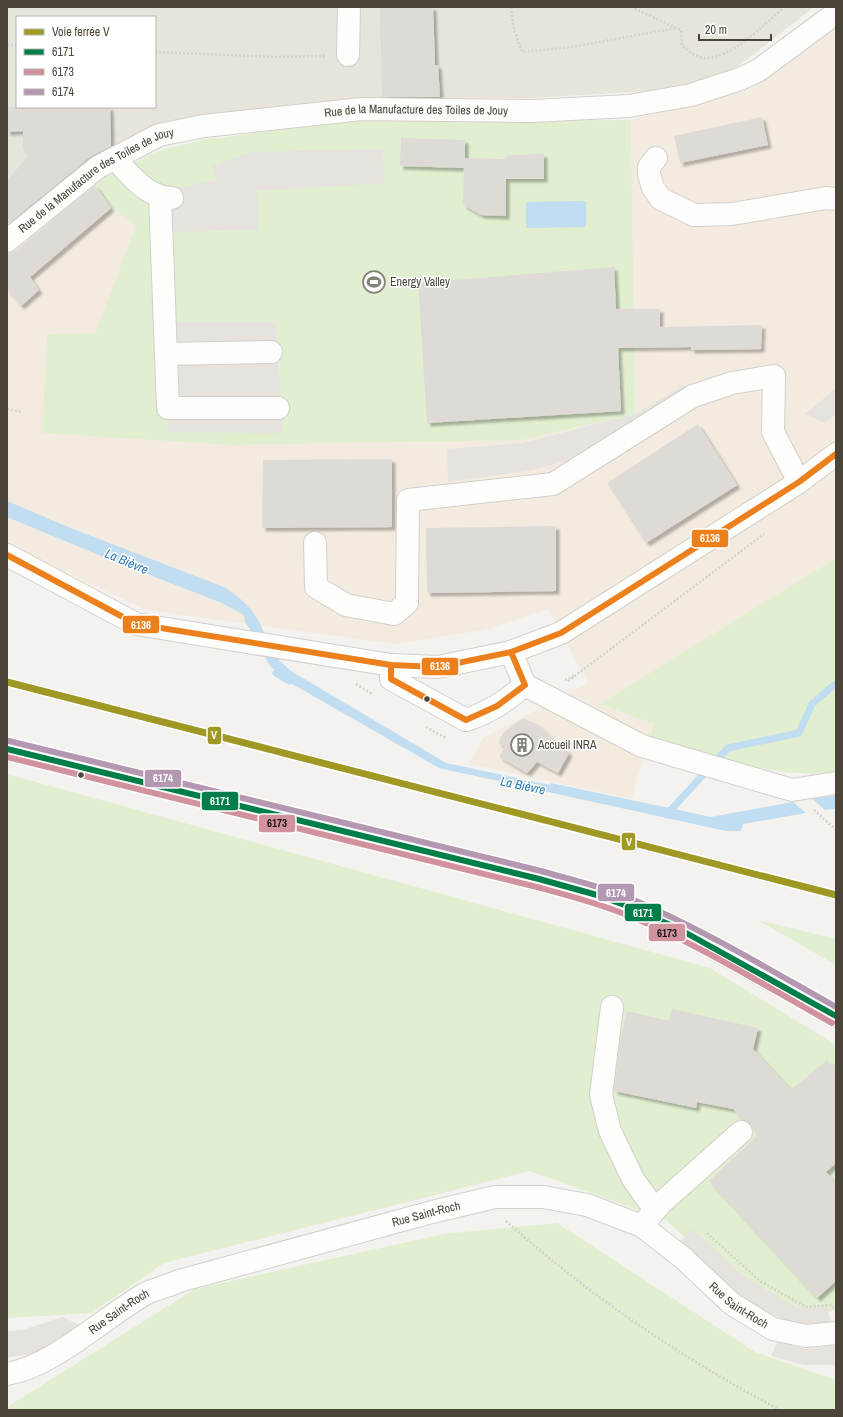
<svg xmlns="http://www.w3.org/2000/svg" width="843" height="1417" viewBox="0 0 843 1417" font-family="'Archivo Narrow',sans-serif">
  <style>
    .residential { fill: #e7e4dc; fill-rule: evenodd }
    .commercial { fill: #f3ebdf }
    .green { fill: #e1eecf }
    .parking { fill: #e6e3df }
    .water { fill: #c0ddf1 }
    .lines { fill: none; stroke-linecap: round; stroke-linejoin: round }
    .stream { stroke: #c0ddf1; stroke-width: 7 }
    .building { fill: #dedbd6; filter: url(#shadow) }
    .minor-casing { stroke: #d2d0cb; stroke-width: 24 }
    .path { stroke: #d3d2cc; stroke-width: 2.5; stroke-dasharray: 2 2; stroke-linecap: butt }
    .minor { stroke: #fdfdfc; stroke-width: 22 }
    .bus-1-casing { stroke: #fff; stroke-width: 9 }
    .bus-2-casing { stroke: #fff; stroke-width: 9 }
    .bus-3-casing { stroke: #fff; stroke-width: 9 }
    .bus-4-casing { stroke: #fff; stroke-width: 9 }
    .bus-1 { stroke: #007e49; stroke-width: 6 }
    .bus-2 { stroke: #d1929e; stroke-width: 6 }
    .bus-3 { stroke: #b498b1; stroke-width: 6 }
    .bus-4 { stroke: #ec801c; stroke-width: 6 }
    .rail-1-casing { stroke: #fff; stroke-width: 10 }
    .rail-1 { stroke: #9f9825; stroke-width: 7 }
    .bus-dot { fill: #4b4439; stroke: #fff; stroke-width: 1.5 }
    .labels { text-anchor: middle; stroke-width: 3; stroke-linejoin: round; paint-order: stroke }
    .street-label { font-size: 12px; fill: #4b4439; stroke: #fff }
    .poi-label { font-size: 12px; fill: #4b4439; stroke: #fff; text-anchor: start }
    .water-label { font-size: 13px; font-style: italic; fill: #2e7ab2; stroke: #fff }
    .line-badge { stroke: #fff; stroke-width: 1.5 }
    .badge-label { font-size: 11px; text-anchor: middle; font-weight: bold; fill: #fff }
    .pale-badge-label { font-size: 11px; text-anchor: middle; font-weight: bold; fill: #111 }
  </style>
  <defs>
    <filter id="shadow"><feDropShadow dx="3.5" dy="3.5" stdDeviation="1" flood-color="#0004"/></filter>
  </defs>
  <rect width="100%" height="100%" fill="#f4f2ee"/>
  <path class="residential" d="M7,7H814L727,75L651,91L531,98L373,99L163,122L70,170L7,230ZM17,17H155V107H17Z"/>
  <path class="commercial" d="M836,25V558L601,704L655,724L645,751L632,799L469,764L483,738L588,683L548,609L484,630L395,644L146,610L7,544V255L94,183L111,207L137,226L95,333L47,334L42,433L232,445L522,440L635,414L631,120L756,86Z"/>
  <g class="green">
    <path d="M631,120L635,414L522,440L232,445L42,433L47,334L95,333L136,226L111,207L94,183L158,151L202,140L350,121Z"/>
    <path d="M836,558V772C776,781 708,753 650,737L654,724L600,704Z"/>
    <path d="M7,774L710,968L836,1045V1310L793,1318L738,1287L666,1220L530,1171L164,1263L92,1313L7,1318Z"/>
    <path d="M758,920L836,939V965Z"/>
    <path d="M557,1223L755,1352L836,1380V1410H7V1407L195,1289L444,1234Z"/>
  </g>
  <g class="parking">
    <path d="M383,149L384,183L257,191L259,230L172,232V189L217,180L212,166L252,152Z"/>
    <path d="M174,322H276L283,433L168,432Z"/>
    <path d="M683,386L696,391L621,447L528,471L448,482L447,449L522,443L635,414Z"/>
    <path d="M836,388V414L825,423L805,414Z"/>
    <path d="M693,1229L745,1277L793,1306L807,1309L827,1307L832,1324L805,1327L761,1310L735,1292L680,1242Z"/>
    <path d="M63,1317L84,1327L34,1353L7,1358V1331L22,1330Z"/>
    <path d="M777,1342L807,1349L836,1345V1365H805L771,1356Z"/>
  </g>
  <g class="water">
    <path d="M586,201V227L526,228V202Z"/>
    <path d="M7,501L73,529L224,587C248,603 256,612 267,640L256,638L245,622L244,615L222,603L111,560L7,517Z"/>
    <path d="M262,651L277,654L279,660L291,671L446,763L550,785L551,783L711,817L793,802L806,813L743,824L741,831H726L439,768L282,678L270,666Z"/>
    <path d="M836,795V809L825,810L812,799Z"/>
  </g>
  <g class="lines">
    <g class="stream">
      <path d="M276,673L289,681"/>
      <path d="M666,815L728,748L799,733L812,704L834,685H836"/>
    </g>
  </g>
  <g class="building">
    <path d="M380,7H433L435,65H438L440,97H382Z"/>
    <path d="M7,107H110L111,146L90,157L7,225V180L28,157L23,148V131L7,132Z"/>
    <path d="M762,117L768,145L680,163L674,136Z"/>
    <path d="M401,138L465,140V158L504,159L509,155L544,154V179H506V216L481,215L463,205L464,168L400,166Z"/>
    <path d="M95,185L111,208L30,277L39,290L21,306L7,290V253L15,251Z"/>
    <path d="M614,267L616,309H660V327L762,325L761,349L691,350V347L618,348L621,411L427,423L418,283Z"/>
    <path d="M698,424L737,485L646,543L607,483Z"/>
    <path d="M392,459V527L262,528L263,460Z"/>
    <path d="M556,526V591L427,593L426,528Z"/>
    <path d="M523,718L537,724L569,753L558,773L537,762L527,773L499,757L505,747L498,743L504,732Z"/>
    <path d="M672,1009L758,1028L753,1049L791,1090L827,1060L836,1069V1163L826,1172L836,1183V1281L817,1298L709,1181L757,1136L750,1123L743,1120L733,1109L697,1102L696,1108L614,1091L620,1041L627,1011L669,1021Z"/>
  </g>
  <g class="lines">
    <g class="minor-casing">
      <g id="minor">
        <path d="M348,55L349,7"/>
        <path d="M656,158L649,167V174L653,188L661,199L694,215L732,214L826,198L836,199"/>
        <path d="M115,159C132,176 146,197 172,198"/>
        <path d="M160,197L168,408H278"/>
        <path id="s1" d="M7,241L98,167L159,135L204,126L362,109L532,111L629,106L691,95L740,79L759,70L836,13"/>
        <path d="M166,354L271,352"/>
        <path d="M315,543L316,587L346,605L394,614L407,603L408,500L553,484L693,396L732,383L774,376L773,432L799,482"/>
        <path d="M7,555L136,624L391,665L438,667L511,652L561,633L799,482L836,454"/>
        <path d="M511,652L525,685L642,746L792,790L836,783"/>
        <path d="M391,665V679L466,720C490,712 506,701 525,685"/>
        <path d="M7,749L539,879L597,895L630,907L679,929L836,1016"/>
        <path d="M612,1007L601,1095L610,1131L633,1179L655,1210"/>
        <path d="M646,1221L659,1205L741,1132"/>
        <path id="s2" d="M7,1374C54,1366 103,1318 145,1294C155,1289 168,1286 179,1281L432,1212L495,1197H543L587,1205L642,1226L683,1258L732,1304L773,1329L806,1336L836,1333"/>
      </g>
    </g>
    <g class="path">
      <path d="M511,7L514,30L522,52L572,47L676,28"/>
      <path d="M631,7L681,30L682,46C688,51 696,57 704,58C730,60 766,23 784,7"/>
      <path d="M7,45H17"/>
      <path d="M155,52L275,57L326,56"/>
      <path d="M7,409L22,412"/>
      <path d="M565,680L575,675"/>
      <path d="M568,681L764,534"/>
      <path d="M356,684L372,694"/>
      <path d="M426,727L446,738"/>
      <path d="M814,810L836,830"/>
      <path d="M506,1221C588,1295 682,1358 780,1410"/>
      <path d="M707,1233L760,1281L806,1307L832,1305L834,1310"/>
    </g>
    <use href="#minor" class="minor"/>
    <g class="bus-1-casing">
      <path id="bus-1" d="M7,749L539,879L597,895L630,907L679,929L836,1016"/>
    </g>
    <g class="bus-2-casing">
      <path id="bus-2" d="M7,757L537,887C567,895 598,903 627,915C699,944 765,986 832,1023"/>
    </g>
    <g class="bus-3-casing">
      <path id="bus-3" d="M9,741L541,871C572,880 604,887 634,900C704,930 770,970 836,1007"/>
    </g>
    <g class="bus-4-casing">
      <g id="bus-4">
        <path d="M7,555L136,624L391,665L438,667L511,652L561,633L799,482L836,454"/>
        <path d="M391,665V679L466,720L497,706L525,685L511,652"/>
      </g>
    </g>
    <use href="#bus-1" class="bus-1"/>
    <use href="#bus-2" class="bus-2"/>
    <use href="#bus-3" class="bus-3"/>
    <use href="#bus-4" class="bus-4"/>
    <g class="rail-1-casing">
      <path id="rail-1" d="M7,682L836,895"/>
    </g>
    <use href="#rail-1" class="rail-1"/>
  </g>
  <defs>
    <g id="stadium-ring" transform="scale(1.15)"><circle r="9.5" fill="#fff" stroke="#868178" stroke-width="1.5"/><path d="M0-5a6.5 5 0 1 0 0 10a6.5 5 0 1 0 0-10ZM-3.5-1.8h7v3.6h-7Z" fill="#868178"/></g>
    <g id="building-ring" transform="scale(1.15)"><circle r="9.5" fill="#fff" stroke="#868178" stroke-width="1.5"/><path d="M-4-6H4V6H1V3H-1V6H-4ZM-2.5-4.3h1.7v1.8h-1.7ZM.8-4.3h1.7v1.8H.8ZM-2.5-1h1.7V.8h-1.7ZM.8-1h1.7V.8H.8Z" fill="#868178"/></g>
  </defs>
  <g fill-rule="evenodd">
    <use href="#stadium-ring" x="374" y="282"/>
    <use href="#building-ring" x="522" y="745"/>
  </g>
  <g class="bus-dot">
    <circle cx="427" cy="699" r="3.5"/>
    <circle cx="81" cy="775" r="3.5"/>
  </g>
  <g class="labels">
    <g class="street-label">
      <text dy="4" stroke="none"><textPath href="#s1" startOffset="445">Rue de la Manufacture des Toiles de Jouy</textPath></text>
      <text dy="4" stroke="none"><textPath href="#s1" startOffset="109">Rue de la Manufacture des Toiles de Jouy</textPath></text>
      <text dy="4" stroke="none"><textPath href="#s2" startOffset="453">Rue Saint-Roch</textPath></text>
      <text dy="4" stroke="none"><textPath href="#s2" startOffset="801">Rue Saint-Roch</textPath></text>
      <text dy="4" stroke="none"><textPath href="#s2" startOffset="129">Rue Saint-Roch</textPath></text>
    </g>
    <g class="poi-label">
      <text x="390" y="286">Energy Valley</text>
      <text x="538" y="749">Accueil INRA</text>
    </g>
    <g class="water-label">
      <text transform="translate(127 561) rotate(23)" y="5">La Bièvre</text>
      <text transform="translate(523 785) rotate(12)" y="5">La Bièvre</text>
    </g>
  </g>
  <g class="line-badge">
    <rect x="691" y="529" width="38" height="19" rx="4" fill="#ec801c"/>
    <rect x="122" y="615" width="38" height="19" rx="4" fill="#ec801c"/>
    <rect x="421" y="657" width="38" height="19" rx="4" fill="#ec801c"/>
    <rect x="207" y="726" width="15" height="19" rx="4" fill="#9f9825"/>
    <rect x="144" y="769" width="38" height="19" rx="4" fill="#b498b1"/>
    <rect x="201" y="791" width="38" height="20" rx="4" fill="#007e49"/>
    <rect x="258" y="814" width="38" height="19" rx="4" fill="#d1929e"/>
    <rect x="621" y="832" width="15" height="19" rx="4" fill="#9f9825"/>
    <rect x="597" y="883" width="38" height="19" rx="4" fill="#b498b1"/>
    <rect x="624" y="903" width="38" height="19" rx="4" fill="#007e49"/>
    <rect x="648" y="923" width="38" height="19" rx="4" fill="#d1929e"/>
  </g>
  <g class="badge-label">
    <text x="710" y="542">6136</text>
    <text x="141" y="629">6136</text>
    <text x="440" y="670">6136</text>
    <text x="214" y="739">V</text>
    <text x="163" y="782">6174</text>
    <text x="220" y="805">6171</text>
    <text x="629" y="846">V</text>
    <text x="616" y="897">6174</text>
    <text x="643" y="917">6171</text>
  </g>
  <g class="pale-badge-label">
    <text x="277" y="827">6173</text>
    <text x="667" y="937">6173</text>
  </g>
  <rect width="843" height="1417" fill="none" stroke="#4b4439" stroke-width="16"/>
  <rect x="16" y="16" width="140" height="92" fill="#ffffff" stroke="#b7b4b0"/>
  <rect x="24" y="29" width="20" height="6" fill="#9f9825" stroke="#b7b4b0"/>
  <text x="52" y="36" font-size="12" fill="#4b4439">Voie ferrée V</text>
  <rect x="24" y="49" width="20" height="6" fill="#007e49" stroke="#b7b4b0"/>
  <text x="52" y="56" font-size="12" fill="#4b4439">6171</text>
  <rect x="24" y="69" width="20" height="6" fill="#d1929e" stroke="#b7b4b0"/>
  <text x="52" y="76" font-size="12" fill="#4b4439">6173</text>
  <rect x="24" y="89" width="20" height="6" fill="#b498b1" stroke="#b7b4b0"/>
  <text x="52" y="96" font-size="12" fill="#4b4439">6174</text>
  <path d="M699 34v6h72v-6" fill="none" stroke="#4b4439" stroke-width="2"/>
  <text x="705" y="34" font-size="12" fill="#4b4439" stroke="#ffffff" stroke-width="3" paint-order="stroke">20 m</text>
</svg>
